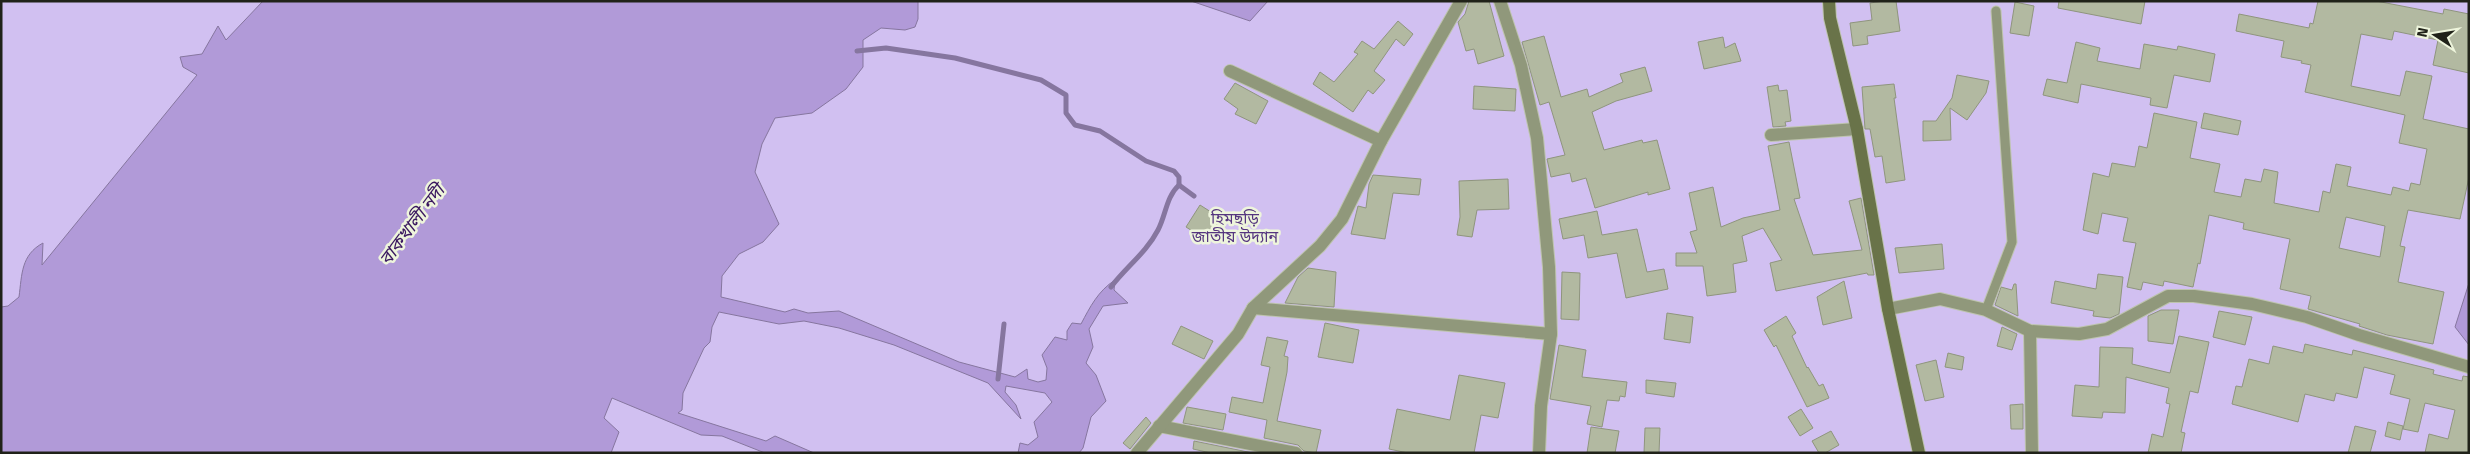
<svg xmlns="http://www.w3.org/2000/svg" width="2470" height="454" viewBox="0 0 2470 454" font-family="'Fira Sans','Noto Sans Bengali',sans-serif">
  <style>
    .green { fill: #d1c0f1 }
    .water { fill: #b19ad8; stroke: #86769f }
    .lines { fill: none; stroke-linecap: round; stroke-linejoin: round }
    .stream { stroke: #86769f; stroke-width: 5 }
    .building { fill: #b2b9a1; stroke: #8f957e; fill-rule: evenodd }
    .lane-casing { stroke: #bec4ae; stroke-width: 11 }
    .street-casing { stroke: #bec4ae; stroke-width: 14 }
    .secondary-casing { stroke: #bec4ae; stroke-width: 14 }
    .lane { stroke: #90987b; stroke-width: 9 }
    .street { stroke: #90987b; stroke-width: 12 }
    .secondary { stroke: #697349; stroke-width: 12 }
    .labels { text-anchor: middle; stroke-width: 5; stroke-linejoin: round; paint-order: stroke }
    .park-label { font-size: 16px; fill: #55357f; stroke: #eef5dc }
    .water-label { font-size: 18px; font-style: italic; fill: #39165f; stroke: #eef5dc }
  </style>
  <rect width="100%" height="100%" fill="#e1e7cf"/>
  <rect class="green" x="1" y="1" width="2468" height="452"/>
  <g class="water">
    <path d="M263,1H918V19L915,27L905,30L881,28L863,40V67L846,89L812,113L775,118L762,144L755,172L779,224L763,242L739,254L722,276L721,297L785,312L794,309L808,313L839,311L959,362L1015,377L1027,369L1028,379L1038,382L1046,380L1047,368L1042,355L1055,337L1067,340V331L1072,323L1081,324C1090,307 1098,291 1115,280L1114,290L1128,303L1103,306L1089,329L1093,347L1086,363L1096,375L1106,401L1091,417L1083,448L1079,453H1018L1020,443L1028,445L1038,437L1034,422L1052,402L1045,393L1006,386L1005,392L1016,405L1021,419L988,383L894,345L839,328L804,321L779,324L719,312L712,327L710,342L704,348L683,393L682,410L678,413L766,441L775,436L814,453H765L722,436L701,435L612,398L604,418L619,432L611,453H1V307L8,306L19,297C22,274 21,255 43,243L42,265L197,75L183,67L180,57L202,54L218,26L226,40Z"/>
    <path d="M1191,1H1268L1250,21Z"/>
    <path d="M2469,283V345L2455,327Z"/>
  </g>
  <g class="lines">
    <g class="stream">
      <path d="M857,51L886,48L955,58L1041,80L1066,95V113L1075,125L1100,131L1146,161L1174,171L1179,177V185C1166,197 1166,215 1158,230C1146,253 1126,267 1111,287"/>
      <path d="M1179,185L1194,196"/>
      <path d="M998,379L1004,324"/>
    </g>
  </g>
  <g class="building">
    <path d="M1469,1H1489L1504,56L1478,64L1474,49L1466,51L1458,22L1465,14Z"/>
    <path d="M1884,1H1896L1900,31L1867,36L1868,44L1853,46L1850,23L1872,20L1870,3Z"/>
    <path d="M2059,1H2145L2141,24L2058,8Z"/>
    <path d="M2318,1H2376L2443,14L2444,9L2469,14V73L2433,65L2438,40L2394,31L2392,40L2361,34L2351,86L2400,96L2406,71L2432,76L2423,119L2469,129V177L2460,219L2408,210L2400,246L2405,247L2398,282L2444,292L2433,344L2387,335L2359,326L2360,324L2308,309L2311,296L2280,289L2290,239L2243,229L2244,223L2209,215L2200,264L2198,263L2193,287L2164,281L2163,286L2143,282L2141,290L2127,287L2136,243L2123,241L2128,218L2102,213L2098,234L2083,230L2093,173L2109,177L2112,163L2135,167L2139,146L2147,148L2154,113L2197,122L2190,158L2220,164L2214,192L2241,197L2245,179L2261,182L2264,169L2278,172L2274,203L2319,212L2323,191L2330,193L2336,164L2351,167L2347,186L2391,195L2393,187L2409,191L2411,183L2420,185L2427,149L2399,143L2405,115L2305,92L2311,65L2301,63L2302,61L2281,57L2284,41L2236,31L2239,14L2309,28L2310,23L2313,24ZM2346,217L2385,226L2380,257L2339,248Z"/>
    <path d="M2015,2L2034,6L2029,36L2010,33Z"/>
    <path d="M1398,21L1413,34L1404,46L1396,39L1374,71L1385,80L1373,94L1368,90L1353,112L1313,84L1320,72L1334,82L1358,54L1354,52L1362,41L1374,49Z"/>
    <path d="M1544,36L1561,97L1587,89L1589,97L1623,82L1620,74L1645,67L1652,91L1616,101L1592,112L1604,150L1642,140L1643,143L1657,140L1670,189L1648,195V192L1595,208L1586,178L1572,182L1570,173L1551,177L1547,159L1565,155L1549,102L1540,105L1522,42Z"/>
    <path d="M1723,37L1725,48L1735,43L1741,61L1704,69L1698,42Z"/>
    <path d="M2076,42L2100,48L2097,61L2140,69L2144,44L2177,50L2178,46L2215,54L2210,82L2174,75L2167,108L2150,105L2151,98L2081,84L2078,103L2043,95L2047,79L2067,83Z"/>
    <path d="M1957,75L1989,81L1986,93L1967,120L1950,108L1951,140L1923,141V121H1936L1952,98Z"/>
    <path d="M1235,83L1268,101L1256,124L1235,114L1238,109L1224,99Z"/>
    <path d="M1894,84L1896,98H1894L1905,180L1886,183L1882,156L1875,157L1870,129H1865L1862,87Z"/>
    <path d="M1778,85L1779,91L1787,90L1791,121L1785,122L1786,126L1773,127L1767,87Z"/>
    <path d="M1474,86L1516,89L1515,111L1473,109Z"/>
    <path d="M2204,113L2241,121L2238,135L2201,128Z"/>
    <path d="M1789,142L1800,198L1794,199L1813,255L1862,250L1849,201L1861,198L1874,275H1868L1867,273L1776,291L1770,263L1782,260L1763,228L1742,236L1747,261L1733,264L1736,292L1707,296L1703,266H1676V253H1697L1690,232L1697,230L1689,193L1713,187L1721,227L1743,218L1780,210L1768,146Z"/>
    <path d="M1373,175L1421,179L1419,195L1393,193L1385,239L1351,234L1358,206L1366,208L1369,184Z"/>
    <path d="M1508,179L1509,209L1477,210L1472,237L1457,235L1460,217L1459,181Z"/>
    <path d="M1200,205L1222,219L1208,241L1186,227Z"/>
    <path d="M1597,211L1602,235L1637,229L1647,272L1664,269L1668,289L1626,298L1617,253L1588,258L1584,235L1563,239L1559,219Z"/>
    <path d="M1942,244L1944,269L1899,273L1895,248Z"/>
    <path d="M1308,268L1336,272L1334,307L1285,303L1298,277Z"/>
    <path d="M1562,272L1580,273L1579,320L1561,319Z"/>
    <path d="M2098,274L2123,277L2119,314L2110,318L2093,316L2094,311L2051,303L2055,281L2096,289Z"/>
    <path d="M1844,281L1852,318L1823,325L1817,297Z"/>
    <path d="M2014,284H2016L2018,316L1995,305L2001,287L2012,290Z"/>
    <path d="M2161,310H2179L2173,344L2148,341V316Z"/>
    <path d="M2219,311L2252,317L2245,345L2213,337Z"/>
    <path d="M1667,313L1693,317L1690,343L1664,339Z"/>
    <path d="M1786,316L1796,333L1792,336L1807,368L1808,367L1819,386L1823,384L1829,398L1807,407L1776,345L1774,347L1764,330Z"/>
    <path d="M1325,323L1359,330L1353,363L1318,357Z"/>
    <path d="M1181,326L1213,341L1204,359L1172,344Z"/>
    <path d="M2002,327L2017,334L2012,350L1997,346Z"/>
    <path d="M2179,336L2209,342L2198,393L2190,391L2181,432L2185,433L2181,453H2148L2152,434L2163,437L2170,404L2166,403L2169,388L2126,377L2125,413L2103,412L2102,418L2072,416L2075,385L2099,387L2100,347L2133,348L2132,364L2170,373Z"/>
    <path d="M1267,337L1288,341L1284,356L1288,357L1287,372L1277,421L1321,430L1316,453L1304,451L1298,445L1264,438L1267,420L1229,412L1232,397L1263,403L1270,367L1261,365Z"/>
    <path d="M2305,344L2352,355L2353,350L2434,370L2433,374L2462,381L2463,376L2469,377V453H2425L2429,434L2448,439L2455,410L2425,403L2418,432L2403,429L2410,399L2390,394L2395,375L2364,367L2357,398L2336,393L2334,401L2305,394L2298,422L2232,404L2236,386L2242,387L2249,359L2269,364L2273,346L2303,353Z"/>
    <path d="M1559,345L1586,350L1582,377L1627,382L1625,397L1620,396L1619,401L1607,400L1602,427L1587,424L1591,406L1550,399Z"/>
    <path d="M1948,353L1964,357L1962,370L1945,367Z"/>
    <path d="M1936,360L1944,397L1925,401L1916,365Z"/>
    <path d="M1459,375L1505,383L1498,418L1481,415L1474,453H1408L1389,449L1397,409L1450,420Z"/>
    <path d="M1646,380L1676,383L1674,397L1646,393Z"/>
    <path d="M2023,404V429H2011L2010,405Z"/>
    <path d="M1187,407L1226,414L1223,430L1183,423Z"/>
    <path d="M1801,409L1813,428L1800,436L1788,417Z"/>
    <path d="M1146,417L1151,423L1130,449L1123,443Z"/>
    <path d="M2388,422L2403,426L2400,440L2385,436Z"/>
    <path d="M2355,426L2376,431L2370,453H2348Z"/>
    <path d="M1591,427L1619,431L1615,453H1587Z"/>
    <path d="M1645,428H1660L1659,453H1644Z"/>
    <path d="M1831,431L1839,445L1825,453H1819L1812,441Z"/>
    <path d="M1194,441L1253,453H1211L1193,449Z"/>
  </g>
  <g class="lines">
    <g class="lane-casing">
      <path id="lane" d="M1986,310L2012,242L1996,11"/>
    </g>
    <g class="street-casing">
      <g id="street">
        <path d="M1500,1L1521,65L1537,138L1549,267L1551,334L1541,406L1539,453"/>
        <path d="M1230,71L1381,141"/>
        <path d="M1771,135L1857,129"/>
        <path d="M1253,308L1551,334"/>
        <path d="M1888,309L1940,299L1986,310L2030,331L2079,334L2107,329L2168,296H2194L2252,304L2307,317L2359,335L2469,367"/>
        <path d="M2030,331L2032,453"/>
        <path d="M1159,426L1296,453"/>
        <path d="M1137,453L1238,334L1253,308L1320,246L1342,219L1381,141L1461,1"/>
      </g>
    </g>
    <g class="secondary-casing">
      <path id="secondary" d="M1829,1L1830,18L1857,129L1888,309L1919,453"/>
    </g>
    <use href="#lane" class="lane"/>
    <use href="#street" class="street"/>
    <use href="#secondary" class="secondary"/>
  </g>
  <g class="labels">
    <g class="park-label">
      <text x="1235" y="224">হিমছড়ি<tspan x="1235" dy="18">জাতীয় উদ্যান</tspan></text>
    </g>
    <g class="water-label">
      <text transform="translate(412 225) rotate(-53)" y="6">বাকখালী নদী</text>
    </g>
  </g>
  <rect width="2470" height="454" fill="none" stroke="#202219" stroke-width="5"/>
  <g transform="translate(2435 35) rotate(282)" stroke="#eef5dc" stroke-width="4" paint-order="stroke">
  <path d="M0-4L9 19L0 12L-9 19Z" fill="#202219"/>
  <text y="-8" font-size="14" font-weight="bold" text-anchor="middle" fill="#202219">N</text>
  </g>
</svg>
